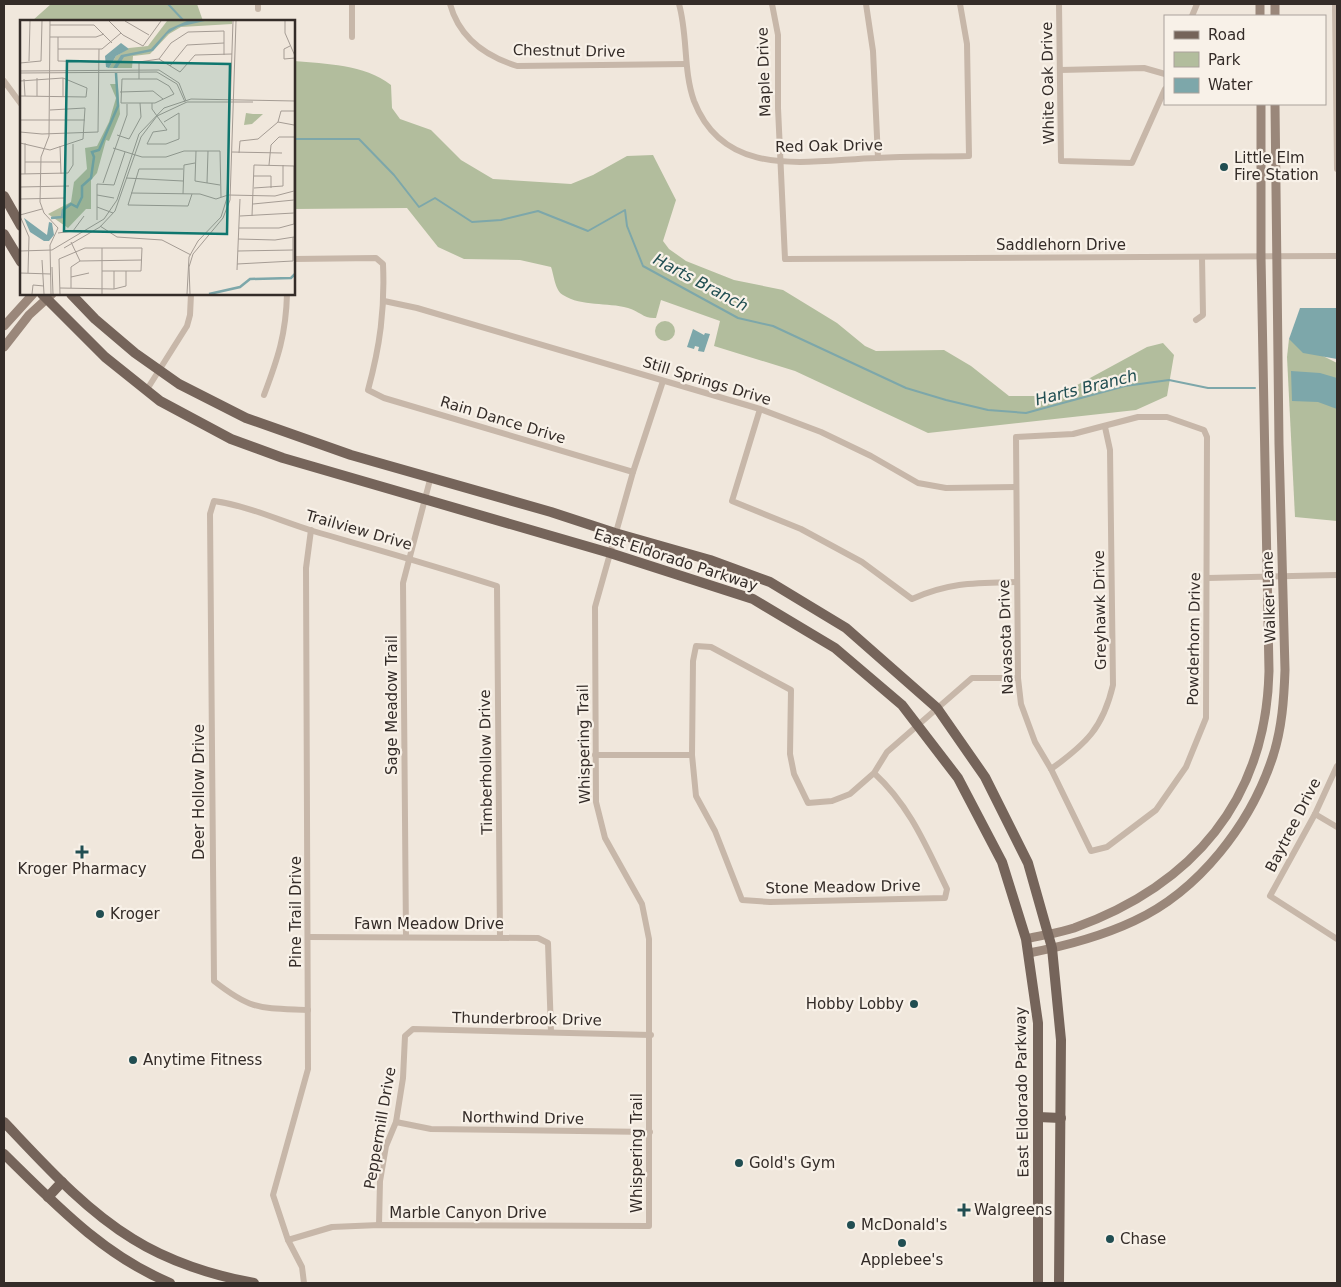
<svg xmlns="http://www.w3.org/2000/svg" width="1341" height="1287" viewBox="0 0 1341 1287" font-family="'DejaVu Sans',sans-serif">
<rect width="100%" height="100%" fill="#f0e7dc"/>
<!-- green -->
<g fill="#b2bd9d">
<path d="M51,4H197L203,21H32Z"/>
<path d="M294,61C326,64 364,64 391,85L392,108L400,119L431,130L461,160L493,179L571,184L593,175L627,156L653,155L676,200L663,241L669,249L686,261L734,280L783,290L837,323L865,346L876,351L944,350L971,366L1009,396H1057L1147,347L1163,343L1174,355L1167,396L1136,410L928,433L795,371L714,346L720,321L661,300L656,318C644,319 639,311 628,308C607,302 582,307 563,295C555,291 554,275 551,267L520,260L464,259L438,247L407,208L294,209Z"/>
<circle cx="665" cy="331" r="10"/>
<path d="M1289,339L1337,363V521L1295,517L1287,357Z"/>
</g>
<!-- water -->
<g fill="#7da7aa">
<path d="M1300,308H1337V359L1303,353L1289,339Z"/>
<path d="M693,329L704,335L705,333L710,334L704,352L698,351L699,347L695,346L694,349L687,347Z"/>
<path d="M1291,371L1320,373L1337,378V409L1318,402L1292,401Z"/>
</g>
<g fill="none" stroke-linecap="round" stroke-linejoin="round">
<!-- stream -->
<g stroke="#7da7aa" stroke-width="2">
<path d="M168,4L184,21"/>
<path d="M294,139H359L394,175L419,207L435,198L472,222L501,220L538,211L588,231L625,210L627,226L643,266L738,318L773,326L906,388L946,400L988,410L1026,413L1125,386L1169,380L1208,388H1255"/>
</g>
<!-- street -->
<g stroke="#c7b7a9" stroke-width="6">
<path d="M352,4V37"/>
<path d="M450,4C459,37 485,56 517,66L686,64"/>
<path d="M679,4C688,36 683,70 694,101C725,181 810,160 877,158C908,156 938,157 969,156L967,44L960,4"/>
<path d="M772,4L778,35V108L785,259L1337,256"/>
<path d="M866,4L873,51L878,158"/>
<path d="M1059,4L1061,161L1132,163L1165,89"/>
<path d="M1335,4L1337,169"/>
<path d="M258,9V4"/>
<path d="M1192,16L1197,4"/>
<path d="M1060,70L1144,68L1165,74"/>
<path d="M4,81L21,104"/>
<path d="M294,259L376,258L383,264C385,309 380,346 368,390L384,398L633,472"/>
<path d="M384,301L417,308L760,409L821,432L871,456L918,483L946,488L1016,487"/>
<path d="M1196,320L1203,315L1202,257"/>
<path d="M146,391L187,326L190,315L191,294"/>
<path d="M264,395C278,358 286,334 287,294"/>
<path d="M760,409L732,501L801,529L862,562L912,599C950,582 976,583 1017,582"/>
<path d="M1138,417H1167L1204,430L1207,437L1206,718L1186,767L1156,810L1107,847L1091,851L1051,769L1035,742L1021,704L1018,678L1016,437L1073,434Z"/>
<path d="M1208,578L1337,575"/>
<path d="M595,755H692"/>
<path d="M1337,766L1315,814L1270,896L1337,939"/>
<path d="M1051,769C1086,744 1103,728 1113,685L1110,450L1105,427"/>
<path d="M874,773C910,806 926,846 947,889L945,898L770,902L742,900L715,831L696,796L692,755L693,661L696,646L711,647L791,690L790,754L794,774L808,803L832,801L850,794L874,773L887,752L972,678H1018"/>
<path d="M1315,814L1337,827"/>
<path d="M309,937L538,938L548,943L551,1032"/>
<path d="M406,937L403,583L431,476"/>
<path d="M308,1010C261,1008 252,1011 214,981L210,514L214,501C249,506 280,521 313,531C375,549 436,566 497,586L500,937"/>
<path d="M396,1122L431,1129L650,1132"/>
<path d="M379,1225L380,1181L386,1146L396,1122L403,1078L405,1036L413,1029L651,1035"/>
<path d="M288,1240L332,1227L379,1225L649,1226V939L642,904L605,838L596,802L595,607L633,472L663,381"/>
<path d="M304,1283L302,1267L288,1240L273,1195L308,1069L306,568L311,530"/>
</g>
<!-- secondary -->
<g stroke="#9a877a" stroke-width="9">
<path d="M1260,4V16"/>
<path d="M1275,4V16"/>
<path d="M4,326L33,294"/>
<path d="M4,347L29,315L52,294"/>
<path d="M1026,939C1042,935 1059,933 1074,928C1193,885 1266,800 1269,671L1261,257V104"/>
<path d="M1029,953C1065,946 1100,937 1134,921C1199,891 1251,824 1273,756C1282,728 1284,699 1285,670L1279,444L1275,104"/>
</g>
<!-- primary -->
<g stroke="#75645a" stroke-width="10">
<path d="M4,196L21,226"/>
<path d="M4,234L21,262"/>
<path d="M42,294L105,357L160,401L231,439L283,458L610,553L753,599L835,648L902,705L958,778L1002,862L1026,939L1038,1023V1283"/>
<path d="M71,294L95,319L135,353L179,384L246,418L351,455L551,512L615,533L710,560L770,582L846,628L937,708L985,777L1028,863L1052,948L1061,1040L1059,1283"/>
<path d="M1038,1117L1061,1118"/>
<path d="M4,1122C44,1164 84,1209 133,1239C168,1261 214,1276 254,1283"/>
<path d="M4,1154C55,1204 103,1255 170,1283"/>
<path d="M48,1197L62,1182"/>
</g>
</g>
<!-- markers -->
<g fill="#214e52" stroke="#f8f1e8" stroke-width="2">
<circle cx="1224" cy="167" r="5"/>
<path d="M79.5 844.5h5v5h5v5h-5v5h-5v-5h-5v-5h5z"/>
<circle cx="100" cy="914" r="5"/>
<circle cx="914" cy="1004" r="5"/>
<circle cx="133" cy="1060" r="5"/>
<circle cx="739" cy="1163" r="5"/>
<path d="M961.5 1202.5h5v5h5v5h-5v5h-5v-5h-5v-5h5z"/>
<circle cx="851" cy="1225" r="5"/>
<circle cx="1110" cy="1239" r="5"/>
<circle cx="902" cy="1243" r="5"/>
</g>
<g text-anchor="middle" stroke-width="4.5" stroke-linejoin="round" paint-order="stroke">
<!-- street labels -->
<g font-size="15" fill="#342c28" stroke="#f8f1e8">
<text transform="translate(569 51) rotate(1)" y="5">Chestnut Drive</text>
<text transform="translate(764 72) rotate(-92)" y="5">Maple Drive</text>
<text transform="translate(1048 83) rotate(-91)" y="5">White Oak Drive</text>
<text transform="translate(829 146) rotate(-1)" y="5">Red Oak Drive</text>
<text x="1061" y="250">Saddlehorn Drive</text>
<text transform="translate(707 381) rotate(17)" y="5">Still Springs Drive</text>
<text transform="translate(503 420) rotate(17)" y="5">Rain Dance Drive</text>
<text transform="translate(359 530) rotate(16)" y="5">Trailview Drive</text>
<text transform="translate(676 560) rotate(18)" y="5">East Eldorado Parkway</text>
<text transform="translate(1269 597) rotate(-92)" y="5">Walker Lane</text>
<text transform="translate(1100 610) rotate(-91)" y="5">Greyhawk Drive</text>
<text transform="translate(1006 637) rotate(-92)" y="5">Navasota Drive</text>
<text transform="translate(1194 639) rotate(-89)" y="5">Powderhorn Drive</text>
<text transform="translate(392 705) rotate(-90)" y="5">Sage Meadow Trail</text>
<text transform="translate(584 744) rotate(-91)" y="5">Whispering Trail</text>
<text transform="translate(486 762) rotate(-91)" y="5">Timberhollow Drive</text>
<text transform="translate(199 792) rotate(-90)" y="5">Deer Hollow Drive</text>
<text transform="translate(1293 825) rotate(-63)" y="5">Baytree Drive</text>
<text transform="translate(843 887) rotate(-1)" y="5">Stone Meadow Drive</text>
<text transform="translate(296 912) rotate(-90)" y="5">Pine Trail Drive</text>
<text x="429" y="929">Fawn Meadow Drive</text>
<text transform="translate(527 1019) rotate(1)" y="5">Thunderbrook Drive</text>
<text transform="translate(1022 1092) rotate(-91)" y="5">East Eldorado Parkway</text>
<text transform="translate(523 1118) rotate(1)" y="5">Northwind Drive</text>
<text transform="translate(380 1128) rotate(-80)" y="5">Peppermill Drive</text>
<text transform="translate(637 1153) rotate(-90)" y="5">Whispering Trail</text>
<text x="468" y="1218">Marble Canyon Drive</text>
</g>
<!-- poi labels -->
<g font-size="15" fill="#342c28" stroke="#f8f1e8" text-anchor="start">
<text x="1234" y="163">Little Elm<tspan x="1234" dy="17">Fire Station</tspan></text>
<text x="82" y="874" text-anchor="middle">Kroger Pharmacy</text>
<text x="110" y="919">Kroger</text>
<text x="904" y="1009" text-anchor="end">Hobby Lobby</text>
<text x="143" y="1065">Anytime Fitness</text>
<text x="749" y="1168">Gold's Gym</text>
<text x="974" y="1215">Walgreens</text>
<text x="861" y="1230">McDonald's</text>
<text x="1120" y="1244">Chase</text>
<text x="902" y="1265" text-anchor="middle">Applebee's</text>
</g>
<!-- water labels -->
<g font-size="16" font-style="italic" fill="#214e52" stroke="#f8f1e8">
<text transform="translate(701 282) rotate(28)" y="6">Harts Branch</text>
<text transform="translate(1086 387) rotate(-14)" y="6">Harts Branch</text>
</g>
</g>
<!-- overview -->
<g transform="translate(20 20)">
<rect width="275" height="275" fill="#f0e7dc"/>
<path d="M147,1H212V4L161,7L149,14L130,34L113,36L112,48H89L96,36L109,28L128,26ZM90,64H96L98,68L100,94L89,121L86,120L77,153L71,160V189H66L48,208L28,194L51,182L54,162L67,149L65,128L77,126L89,102L96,78ZM226,93L233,94H243L232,104L224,105Z" fill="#b2bd9d"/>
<path d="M167,1H185L158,7L147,14L133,31L104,37L97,48H93L101,35L131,29L149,9ZM101,23L109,29L96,36L89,48L86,47L85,36ZM4,198L27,215L29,202L32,203L34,215L29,221H24L10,212Z" fill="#7da7aa"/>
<path fill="none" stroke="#7da7aa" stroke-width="2.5" d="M31,198L42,197L43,190L51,184L57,187L62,177V166L71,158L74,137L72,132L79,130L98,86L96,53M189,274L220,267L230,259L271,258L275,254"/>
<path fill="none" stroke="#a59c94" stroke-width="1" d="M30,1L29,116L21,137L20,182L24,193L38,208L30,225L31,274M89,1L103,15L123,26L141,1M105,1L129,15M265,1V13L275,36M30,5H74L92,23M30,17H76L84,14M38,17V41L79,42M270,26L264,29V39L275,38M38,29H82L101,13M139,39L160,52L175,35L212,34M9,41L10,1M0,43L21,41L22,1M150,46L167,25L204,23M0,51L139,50L159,63L166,81M0,53L137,52L157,64L165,82M4,59L5,76M102,59H137L149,66L154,74L135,83H101ZM119,59V42L139,39L151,23L168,12L204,11V35M0,61L43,58L67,68L66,77L0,76M100,72L133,71L143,79M17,76V58M43,76V58M132,83V89L147,110L133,112L127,124H146L159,119V93L144,102M0,100H65M258,102L274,105M0,112L22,114L78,112L79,29M97,115L109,119L121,97L120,83M0,123L30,130L63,119L65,88L30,90M275,124V81M40,126L41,154M93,128L122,137H146L164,131H200L201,177M176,131L175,161L200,165M212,132L262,133M219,133L220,121L238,119L258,102L261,91H275M5,142H41M249,145L251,125L259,117H275M163,149H119L108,185L168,186L172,174M0,154L48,153L53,145V124M5,154V123M234,156H251V168M106,158L163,161M83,163L107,95V84M187,163L188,131M0,167L49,166M234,168L263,166V145M111,173L180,174L196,179L208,175L255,176L274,171M163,174L164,145L175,143M77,175L94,178M0,179L45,178M233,184L274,180M77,187L93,193M0,195L22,189M0,196L9,217L8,253M220,196L274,193M77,200V164L94,165L105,132M80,206L97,217L142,220L171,235M219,208H259L274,204V146L234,145L232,196M38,213L53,211L64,196M218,219L255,220L274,217M51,222L60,241M44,228L80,207L95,191L121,117L137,96L167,82H233M0,231L32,230L84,199L97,180L119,114L144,88L171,79L275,81M218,231L273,230M22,240L24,274M217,244L273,241V217M32,247L33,274M217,250L220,179M0,253L31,254M51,257L69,253M40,268L94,269L106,266V251M51,268V247L60,241L122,240M94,269V251M12,274L13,265L24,266M40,274L39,239L65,228H122L121,251H82M82,274V228M167,274L169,237L178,221L201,197L207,178L213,1M170,274L169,247L173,234L203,198L210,180L216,1"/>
<path fill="#0f766e" fill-opacity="0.15" stroke="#0f766e" stroke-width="2.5" d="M47,41L210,44L207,214L44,211Z"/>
<rect width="275" height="275" fill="none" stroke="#342c28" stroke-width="2.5"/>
</g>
<!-- border -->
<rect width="1341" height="1287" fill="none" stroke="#342c28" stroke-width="10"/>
<!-- legend -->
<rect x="1164" y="15" width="162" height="90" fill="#f8f1e8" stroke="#aaa29b"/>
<rect x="1174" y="31" width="25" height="8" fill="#75645a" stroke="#aaa29b"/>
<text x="1208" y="40" font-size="15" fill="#342c28">Road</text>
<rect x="1174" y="52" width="25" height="15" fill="#b2bd9d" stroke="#aaa29b"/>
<text x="1208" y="65" font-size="15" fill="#342c28">Park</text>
<rect x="1174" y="78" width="25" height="15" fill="#7da7aa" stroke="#aaa29b"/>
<text x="1208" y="90" font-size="15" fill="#342c28">Water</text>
</svg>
